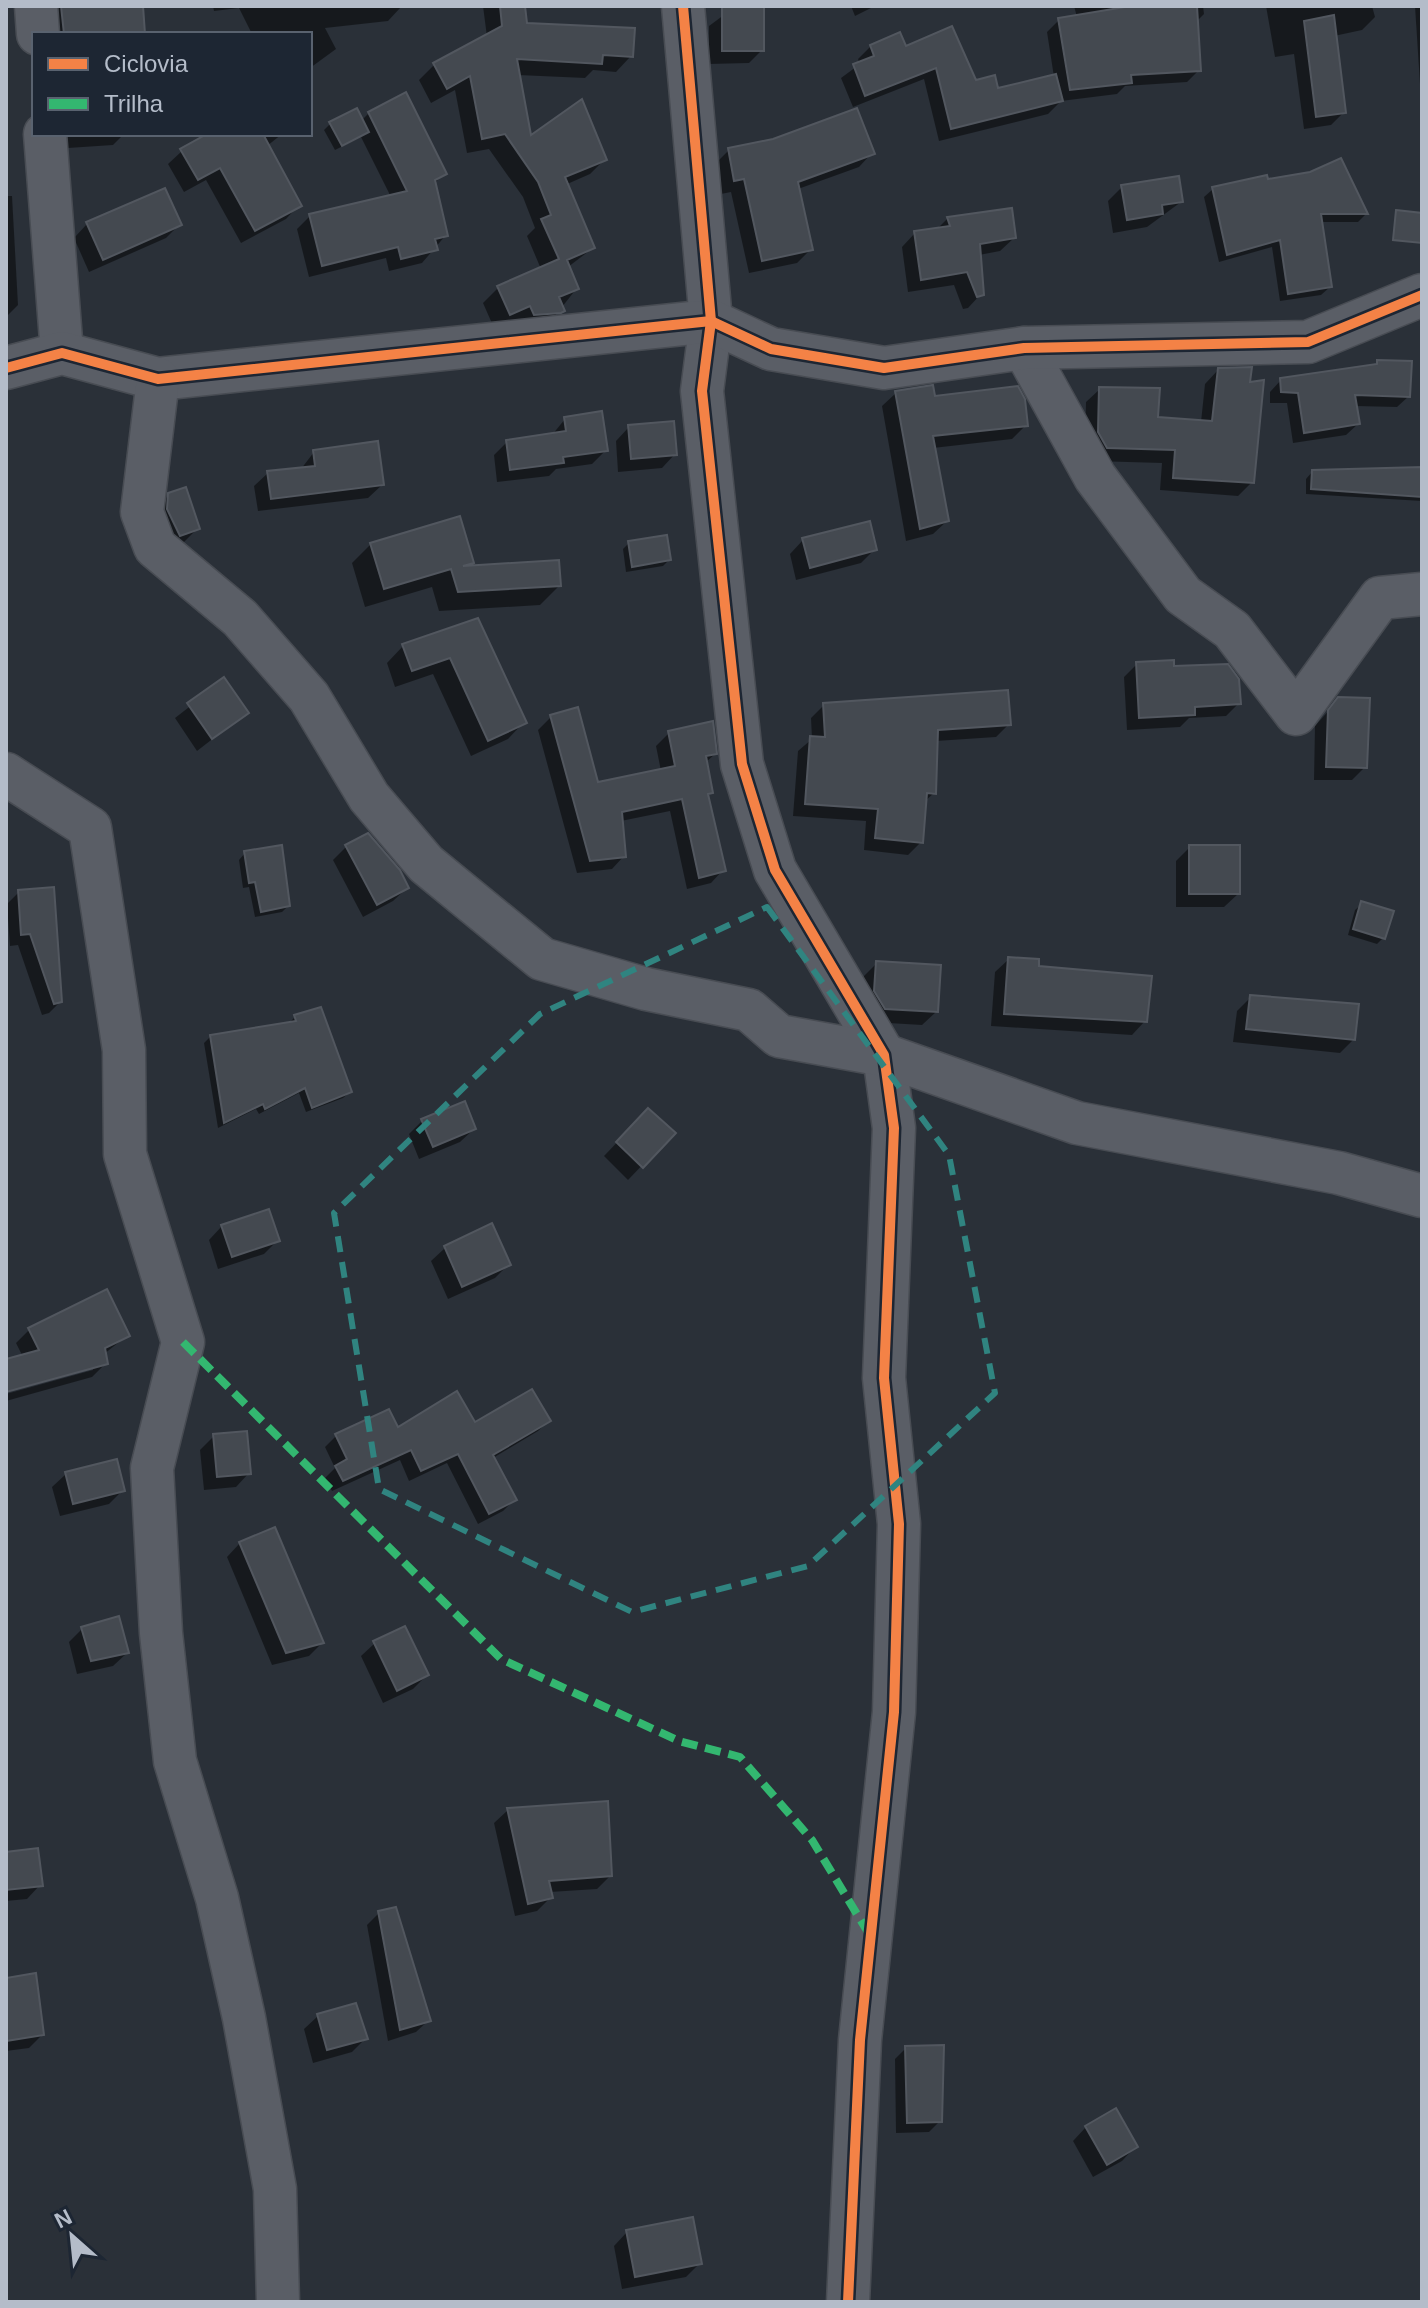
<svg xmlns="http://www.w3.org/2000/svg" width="1428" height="2308" viewBox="0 0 1428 2308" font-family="Helvetica,sans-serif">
<rect width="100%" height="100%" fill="#2a3038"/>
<!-- shadow -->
<g fill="#0007">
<path d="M42,6H141L143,34H45Z"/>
<path d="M213,6H401V7L388,21L325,28L336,49L310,68V34H252L239,8L214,11Z"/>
<path d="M483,6H523L526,25L631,56L616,72L593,70L585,78L518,75L530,138L605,159L590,174L565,185L593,248L568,267L577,288L547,326L518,330L514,320L494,328L483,303L499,287L541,269L527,236L535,228L523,197L489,149L467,153L455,90L431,103L419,80L434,65L487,37Z"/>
<path d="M736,6H762V50L749,63L709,64V26Z"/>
<path d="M851,6H875L855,16Z"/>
<path d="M1074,6H1203L1204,14L1196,22L1199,70L1187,82L1125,86L1117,94L1061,101L1048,114L939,141L924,79L853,107L841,78L860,64L858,59L871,46L905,49L996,91L1054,77L1047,32L1059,20L1077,17Z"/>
<path d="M1266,6H1372L1375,17L1362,30L1334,36L1344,112L1331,125L1304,129L1294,54L1275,57Z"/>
<path d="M1415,6H1422L1420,84Z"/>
<path d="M369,113L444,173L434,184L446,235L422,263L389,271L386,258L309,277L297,229L310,216L391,197L361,137L335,150L324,130L330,124L361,121Z"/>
<path d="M52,134H124L113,145L53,149Z"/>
<path d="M211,134H282L267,146L299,205L286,219L241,243L206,180L184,192L168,164L182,151Z"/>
<path d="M729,150L872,153L859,167L798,189L811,249L797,263L749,273L731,192L721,194L715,164Z"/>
<path d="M1267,181L1366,214L1358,222H1320L1330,287L1321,295L1280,301L1272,247L1219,262L1204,197L1213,189Z"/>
<path d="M1122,187L1181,202L1147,227L1113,233L1108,201Z"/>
<path d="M6,196H12L18,305L6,317Z"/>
<path d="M1010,210L1014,238L1000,251L979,255L981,294L968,308L963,309L954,285L908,292L902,247L915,233L936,230L947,219Z"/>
<path d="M87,224L179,225L166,238L89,272L74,238Z"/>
<path d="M1378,362L1409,396L1397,407L1355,406L1358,424L1346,435L1293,443L1287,403H1270V392L1281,380L1373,367Z"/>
<path d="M1218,370L1248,385L1252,482L1238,496L1160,490L1162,463L1093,461L1085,446L1086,402L1100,389L1155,419L1201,422L1205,384Z"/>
<path d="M896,393L933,398L1026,425L1012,439L933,448L947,521L933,534L906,541L882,406Z"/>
<path d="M565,419L606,450L592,464L556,469L549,476L497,482L494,455L507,442L552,435Z"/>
<path d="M629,427L675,454L662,468L618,472L616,441Z"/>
<path d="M314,452L382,485L368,498L258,511L254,486L268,473L301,469Z"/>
<path d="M1422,469V501L1306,494V479L1312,472Z"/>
<path d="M170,494L198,528L184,542L166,549L156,508Z"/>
<path d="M803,540L875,549L861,563L796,580L790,554Z"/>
<path d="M629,543L669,560L663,566L626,572L623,549Z"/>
<path d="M371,544L472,562L466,568L559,586L540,605L439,611L432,587L365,607L352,563Z"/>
<path d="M477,620L524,722L508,739L471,756L433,674L395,687L387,663L403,646Z"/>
<path d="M1137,664L1172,668L1239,703L1226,716L1189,718L1180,727L1127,730L1124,677Z"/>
<path d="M224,680L246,713L197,751L175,718Z"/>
<path d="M1339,699L1365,767L1352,780H1314L1315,726Z"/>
<path d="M824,705L1009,724L996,737L936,741L934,793L924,802L921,842L908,855L864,850L866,821L793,816L798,751L812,739L811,718Z"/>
<path d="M551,717L597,784L661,771L656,746L669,733L715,754L705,763L711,792L707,797L723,870L711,883L687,889L670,811L621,821L624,856L612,869L577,873L538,730Z"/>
<path d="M346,847L407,888L393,901L363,917L333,860Z"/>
<path d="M1190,847L1238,894L1224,907H1176V861Z"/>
<path d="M245,853L288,906L282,912L255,917L249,887L243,888L239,860Z"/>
<path d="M19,892L60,1002L49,1013L42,1015L18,945L10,946L7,904Z"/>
<path d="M1362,904L1383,938L1377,944L1348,935L1355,910Z"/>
<path d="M1009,959L1037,968L1145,1021L1132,1035L991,1026L995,972Z"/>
<path d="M877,963L936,1012L922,1025L871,1022L862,1006L863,977Z"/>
<path d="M1251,997L1354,1039L1340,1053L1233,1042L1237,1011Z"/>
<path d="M295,1017L350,1092L343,1098L306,1112L299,1093L259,1114L256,1109L218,1128L204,1043L210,1037L288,1024Z"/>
<path d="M648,1110L673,1133L628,1180L604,1156Z"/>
<path d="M423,1120L474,1129L460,1142L419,1159L409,1134Z"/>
<path d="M222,1226L277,1241L264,1254L218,1269L209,1240Z"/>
<path d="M445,1248L509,1264L495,1278L448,1299L431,1261Z"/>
<path d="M29,1330L128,1335L104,1354L106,1363L92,1377L6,1401V1394L93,1370V1366L6,1390V1361L23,1357L16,1343Z"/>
<path d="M549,1420L538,1431L493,1458L514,1500L503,1511L478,1524L447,1463L409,1481L400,1460L332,1491L325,1478L335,1468L325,1447L336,1436Z"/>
<path d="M214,1436L249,1473L236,1487L204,1490L200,1450Z"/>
<path d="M66,1474L123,1490L109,1504L60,1516L52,1487Z"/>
<path d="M240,1543L322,1643L309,1656L272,1665L227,1557Z"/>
<path d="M82,1629L127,1653L113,1666L77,1674L69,1642Z"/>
<path d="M375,1643L427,1675L413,1689L383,1703L361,1656Z"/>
<path d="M508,1810L610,1876L597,1889L550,1892L551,1897L537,1911L515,1916L494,1823Z"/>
<path d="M6,1854L40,1885L27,1899L6,1901Z"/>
<path d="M379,1913L429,2020L416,2032L388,2041L367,1925Z"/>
<path d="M6,1980L42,2035L29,2048L6,2051Z"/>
<path d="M318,2016L366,2038L352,2052L313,2063L304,2029Z"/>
<path d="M906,2048L940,2121L929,2132L896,2133L895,2059Z"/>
<path d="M1086,2127L1135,2147L1122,2161L1093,2177L1073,2141Z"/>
<path d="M627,2232L700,2263L686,2277L622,2289L614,2246Z"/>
</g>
<!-- building -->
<g fill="#444950" stroke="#52575f" stroke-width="2">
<path d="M61,6H143L145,34H64Z"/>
<path d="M500,6H525L527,23L635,28L633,57L603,55L602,64L517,59L531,135L582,99L607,160L565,177L595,248L567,260L579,289L559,297L565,311L561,313L534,315L530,306L510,315L497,286L559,259L541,219L551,215L538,182L505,134L482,139L470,76L447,89L433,63L502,26Z"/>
<rect x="722" y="6" width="42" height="45"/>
<path d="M1131,6H1197L1201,71L1131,75L1132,83L1070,90L1058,18Z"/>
<path d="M1334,15L1346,113L1316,117L1304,21Z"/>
<path d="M952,26L976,80L995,75L998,88L1056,74L1063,101L951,129L936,68L865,96L853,64L874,56L870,45L900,32L906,46Z"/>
<path d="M406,92L447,174L435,180L448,236L435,239L438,250L401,259L398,247L322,266L309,214L407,191L368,112Z"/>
<path d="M357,108L369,132L342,146L329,122Z"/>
<path d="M857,108L875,154L798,182L813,250L762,261L744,179L734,181L728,148L773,139Z"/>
<path d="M207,134H263L302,206L255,231L220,168L198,180L180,149Z"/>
<path d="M1341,158L1368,214H1321L1332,287L1288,294L1280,240L1227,255L1212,187L1267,175L1268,179L1310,172Z"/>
<path d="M1179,176L1183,202L1162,205L1163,214L1127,220L1121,185Z"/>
<path d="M165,188L182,225L103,260L86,222Z"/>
<path d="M1012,208L1016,238L980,244L984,295L977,297L967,272L921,280L914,231L950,226L947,217Z"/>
<path d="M1396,210L1422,213V243L1393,240Z"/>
<path d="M1377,360L1412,361L1410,397L1355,395L1360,424L1304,433L1298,393L1281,392L1280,378L1377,364Z"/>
<path d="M1252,367L1250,382L1264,380L1254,483L1173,478L1175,450L1107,448L1098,432L1099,387L1160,388L1158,417L1212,421L1218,368Z"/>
<path d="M933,385L935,396L1018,386L1025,399L1028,426L933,436L949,521L920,529L895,391Z"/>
<path d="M602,411L608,451L563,457L564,463L510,470L506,440L566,431L564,417Z"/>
<path d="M674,421L677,455L631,459L628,425Z"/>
<path d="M378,441L384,485L271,499L267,471L315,466L313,450Z"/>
<path d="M1422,467V497L1311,489L1312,470Z"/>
<path d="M186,487L200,529L180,536L167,509L168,493Z"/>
<path d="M460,516L474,563L463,566L559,560L561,586L458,592L451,569L384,589L370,543Z"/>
<path d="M870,521L877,550L810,568L802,538Z"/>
<path d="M667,535L671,560L632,567L628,541Z"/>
<path d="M478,618L527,723L488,741L450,658L412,671L402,644Z"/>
<path d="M1174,660V666L1228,664L1239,679L1241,704L1195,707V715L1139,718L1136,662Z"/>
<path d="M224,677L249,713L212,739L187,703Z"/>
<path d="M1008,690L1011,725L938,730L936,794L927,793L923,843L875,838L878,809L805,804L810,736L825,737L823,703Z"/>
<path d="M1338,697L1370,698L1367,768L1326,767L1328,710Z"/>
<path d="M578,707L598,782L675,766L668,731L713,721L717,754L706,756L713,793L708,794L726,871L699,878L682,799L622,812L626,857L590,861L550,715Z"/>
<path d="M368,833L400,870L409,888L377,905L345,845Z"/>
<path d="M282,845L290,906L261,912L255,882L249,883L244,851Z"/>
<rect x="1189" y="845" width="51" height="49"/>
<path d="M54,887L62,1002L54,1004L30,934L21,935L18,890Z"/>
<path d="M1361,901L1394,911L1385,939L1353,929Z"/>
<path d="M1008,957L1039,959V966L1152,976L1147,1022L1004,1014Z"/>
<path d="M876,961L941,965L938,1012L885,1009L874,991Z"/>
<path d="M1250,995L1359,1004L1355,1040L1246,1029Z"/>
<path d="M321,1007L352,1092L312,1108L305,1088L265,1109L263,1104L224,1123L210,1035L296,1021L294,1015Z"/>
<path d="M465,1101L476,1129L433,1147L421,1119Z"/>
<path d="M648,1108L676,1133L643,1168L616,1142Z"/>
<path d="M269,1209L280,1241L232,1257L221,1225Z"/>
<path d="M492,1223L511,1265L462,1287L444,1246Z"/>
<path d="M107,1289L130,1336L105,1348L108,1364L6,1392V1359L39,1350L28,1328Z"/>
<path d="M532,1389L551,1421L493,1455L517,1500L489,1514L458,1454L421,1471L411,1450L343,1481L335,1466L347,1459L335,1434L389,1409L398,1427L457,1391L475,1422Z"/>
<path d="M247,1431L251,1474L217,1477L213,1434Z"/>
<path d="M117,1459L125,1491L73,1504L65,1472Z"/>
<path d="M275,1527L324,1643L286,1653L239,1542Z"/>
<path d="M119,1616L129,1653L91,1661L81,1627Z"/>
<path d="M405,1626L429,1675L397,1691L373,1641Z"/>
<path d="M608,1801L612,1876L549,1881L553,1898L528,1904L507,1808Z"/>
<path d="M38,1848L43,1886L6,1890V1852Z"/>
<path d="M396,1907L431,2021L400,2030L378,1911Z"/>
<path d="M36,1973L44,2035L6,2041V1978Z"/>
<path d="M356,2003L368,2039L327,2050L317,2014Z"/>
<path d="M944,2045L942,2122L907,2123L905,2046Z"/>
<path d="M1116,2108L1138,2147L1107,2165L1085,2126Z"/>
<path d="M693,2217L702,2264L635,2277L626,2230Z"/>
</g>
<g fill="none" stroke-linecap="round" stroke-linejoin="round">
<!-- minor casing -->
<g stroke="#484c53" stroke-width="45">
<g id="minor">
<path d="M36,6L38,34"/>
<path d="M683,6L711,321L702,391L742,764L775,870L884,1055L894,1128L884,1378L899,1524L894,1712L860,2040L848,2302"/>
<path d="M45,134L62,353"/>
<path d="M1024,348L1095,477L1183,595L1232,630L1296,714L1380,598L1422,594"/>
<path d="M6,368L62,353L158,379L711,321L771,349L884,368L1024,348L1308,342L1422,295"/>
<path d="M158,379L142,512L155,547L240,618L309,697L369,797L426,864L542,959L646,989L749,1010L779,1036L884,1055L1077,1123L1339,1173L1422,1196"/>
<path d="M6,774L90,828L124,1050L125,1154L183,1342L152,1468L161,1633L175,1761L217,1898L244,2018L275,2189L278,2302"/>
</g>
</g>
<!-- minor -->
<use href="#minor" stroke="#5a5e66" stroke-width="42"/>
<!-- quiet -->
<path stroke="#33b770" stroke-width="8" stroke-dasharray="16 8" stroke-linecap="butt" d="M183,1342L501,1659L679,1741L740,1757L812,1840L869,1934"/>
<!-- cycleway casing -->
<g stroke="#1d2633" stroke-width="15">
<g id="cycleway">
<path d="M683,6L711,321L702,391L742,764L775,870L884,1055L894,1128L884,1378L899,1524L894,1712L860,2040L848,2302"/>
<path d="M6,368L62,353L158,379L711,321L771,349L884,368L1024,348L1308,342L1422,295"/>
</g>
</g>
<!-- cycleway -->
<use href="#cycleway" stroke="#f48246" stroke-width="10"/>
</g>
<!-- marked area -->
<path fill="none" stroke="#308480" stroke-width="6" stroke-dasharray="16 10" stroke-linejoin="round" d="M767,907L949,1155L995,1393L808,1566L632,1612L379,1489L334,1213L540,1014Z"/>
<!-- border -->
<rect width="1428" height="2308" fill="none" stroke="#b4bcc9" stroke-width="16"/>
<!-- legend -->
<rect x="32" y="32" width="280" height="104" fill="#1d2633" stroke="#59626f" stroke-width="2"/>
<rect x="48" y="58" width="40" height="12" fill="#f48246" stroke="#59626f" stroke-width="2"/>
<text x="104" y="72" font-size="24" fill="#b4bcc9">Ciclovia</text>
<rect x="48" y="98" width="40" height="12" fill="#33b770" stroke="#59626f" stroke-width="2"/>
<text x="104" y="112" font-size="24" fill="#b4bcc9">Trilha</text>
<!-- north arrow -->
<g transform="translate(72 2236) rotate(333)" stroke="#1d2633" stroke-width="6" paint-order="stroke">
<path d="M0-6L14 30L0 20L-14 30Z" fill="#b4bcc9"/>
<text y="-12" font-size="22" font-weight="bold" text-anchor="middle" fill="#b4bcc9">N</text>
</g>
</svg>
